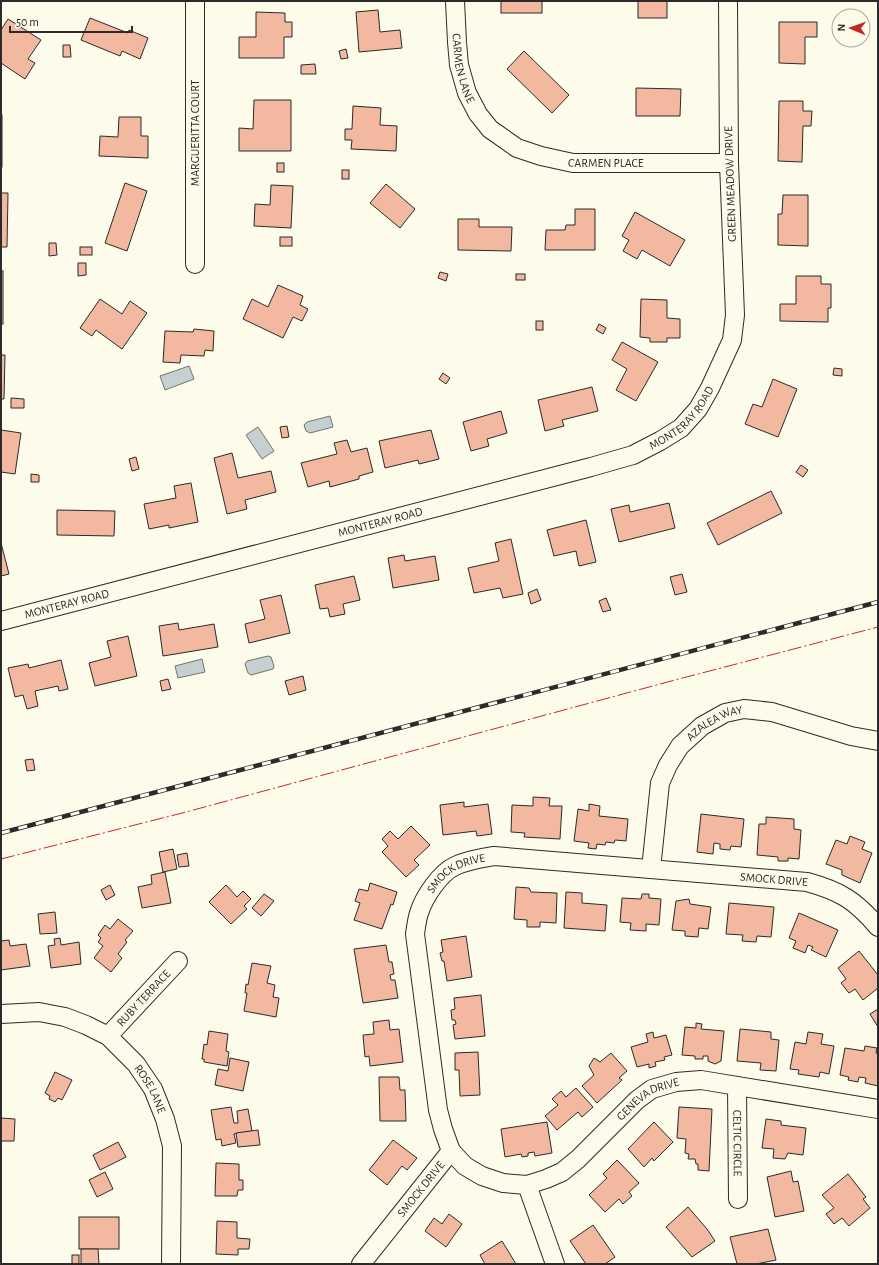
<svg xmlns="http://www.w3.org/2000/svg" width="879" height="1265" viewBox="0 0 879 1265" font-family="'Alegreya Sans',sans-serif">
<rect width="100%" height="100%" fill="#fdfbea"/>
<!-- water -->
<g fill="#c7d0d0" stroke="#74746e">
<path d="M189,366L194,379L165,390L160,376Z"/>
<path d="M330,416L333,427L310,433L306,431L304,425L307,422Z"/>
<path d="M258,427L274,451L262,459L246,435Z"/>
<path d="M268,656L271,657L274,666L273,669L251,675L248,673L245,664L247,661Z"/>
<path d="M202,659L205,672L178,678L175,666Z"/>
</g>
<!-- building -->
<g fill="#f2b8a0" stroke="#2b2b2b">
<rect x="501" y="1" width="41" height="12"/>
<rect x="638" y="1" width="29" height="17"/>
<path d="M378,10L380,32L400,30L402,48L359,52L356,12Z"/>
<path d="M256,12L285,13V22H292V37H284V58H239V37H256Z"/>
<path d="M90,18L128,33L129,30L148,38L140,59L122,51L120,56L81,40Z"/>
<path d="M8,19L41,40L28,59L35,63L25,79L1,63V30Z"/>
<path d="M779,22H817V37H805V64L779,63Z"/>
<path d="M63,45H70L71,57H63Z"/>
<path d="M346,49L348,58L341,59L339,51Z"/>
<path d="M524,51L569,95L552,113L507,69Z"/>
<path d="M315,64L316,74H301V65Z"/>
<path d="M636,88L681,89L680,116H636Z"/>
<path d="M254,100H291V151H239V128L253,129Z"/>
<path d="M779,101H803V111H812L811,126H803L802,162L778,161Z"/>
<path d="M353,106L381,108L380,125L397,126L396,151L351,149L352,140H345V129H352Z"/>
<rect x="1" y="115" width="1" height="52"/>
<path d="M119,117H141V136H148V158L99,156L100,136L118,137Z"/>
<rect x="277" y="163" width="7" height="9"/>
<rect x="342" y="170" width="7" height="9"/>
<path d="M125,183L147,191L127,251L105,243Z"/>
<path d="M386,184L415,209L400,228L370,203Z"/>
<path d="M271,185L293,186L291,228L254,226L255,204L270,205Z"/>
<path d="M1,193H8L7,247H1Z"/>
<path d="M783,195H808V246L778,245V214H782Z"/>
<path d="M575,209H595V250H545L546,230H565L566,225H575Z"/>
<path d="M635,212L685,240L670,266L642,250L637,259L623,251L629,240L622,236Z"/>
<path d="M458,219H479V227H512L511,251L458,250Z"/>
<rect x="280" y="237" width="12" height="9"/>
<path d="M49,243H56L57,255L49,256Z"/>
<rect x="80" y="247" width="12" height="8"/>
<path d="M78,263H86V275L78,276Z"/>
<rect x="1" y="271" width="2" height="53"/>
<path d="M440,272L448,274L446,281L438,278Z"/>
<rect x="516" y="274" width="9" height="6"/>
<path d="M796,276H821V284H831V308H828V322L780,321V304H796Z"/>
<path d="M278,285L303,296L300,305L308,309L302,321L293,317L283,338L243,319L252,299L268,307Z"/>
<path d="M100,299L122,314L130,301L147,313L122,349L96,330L92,336L80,328Z"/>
<path d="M641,299L667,300V318L680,319V338H667V342H650V338L640,337Z"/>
<rect x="536" y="321" width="7" height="9"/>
<path d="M599,324L606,328L603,334L596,330Z"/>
<path d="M194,329L214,331L213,351L205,350L204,356L181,355L180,363L163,362L165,331L193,332Z"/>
<path d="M622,342L658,362L636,401L616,390L627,369L612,360Z"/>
<path d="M1,355H5L4,399H1Z"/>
<path d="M834,368L842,369V376L833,375Z"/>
<path d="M443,373L450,378L446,384L439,379Z"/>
<path d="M773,379L797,389L778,437L745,424L753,404L762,407Z"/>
<path d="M592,387L598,411L562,420L564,426L545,431L538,400Z"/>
<path d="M11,398L24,399V408H11Z"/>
<path d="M501,411L507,433L487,439L489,446L471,451L463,422Z"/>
<path d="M287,426L289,437L282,438L280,427Z"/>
<path d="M1,430L21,433L15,474L1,472Z"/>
<path d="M431,430L439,459L419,464L418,460L385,468L379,441Z"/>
<path d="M347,440L351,452L367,448L373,472L359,476V479L330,487L329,481L308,487L301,463L337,454L334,443Z"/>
<path d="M232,453L238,478L271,471L276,492L245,500L247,509L227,514L214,458Z"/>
<path d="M136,457L139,469L132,471L129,459Z"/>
<path d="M801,465L808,470L803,477L796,472Z"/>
<path d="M31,474L39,475V482H31Z"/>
<path d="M191,483L198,522L169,528V525L149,529L144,504L176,498L174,486Z"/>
<path d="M771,491L782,513L718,545L707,523Z"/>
<path d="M669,503L675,528L619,542L611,509L629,505L630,512Z"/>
<path d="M57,510L115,511L114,536L57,535Z"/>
<path d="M586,520L596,562L579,566L576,551L554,556L547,530Z"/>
<path d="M511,539L523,594L503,598L500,588L474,593L468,568L499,561L495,543Z"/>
<path d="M1,543L9,574L1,576Z"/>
<path d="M404,555L405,561L435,556L439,580L393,588L388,558Z"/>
<path d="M682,574L687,592L675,595L670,577Z"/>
<path d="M354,576L360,600L343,604L345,614L330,617L328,608L320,609L315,585Z"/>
<path d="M537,589L541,600L531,604L528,593Z"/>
<path d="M281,595L290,633L249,643L245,624L265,619L260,600Z"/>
<path d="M606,598L611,610L603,612L599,601Z"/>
<path d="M178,623L179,630L214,624L218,647L163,656L159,626Z"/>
<path d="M128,636L137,676L95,686L89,663L111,657L107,641Z"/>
<path d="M61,660L68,689L59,691L58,686L35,691L38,706L27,709L23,695L15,697L8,668L28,664L29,668Z"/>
<path d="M303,676L306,690L289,695L285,681Z"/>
<path d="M168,679L171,689L162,691L160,681Z"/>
<path d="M33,759L35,770L27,771L25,760Z"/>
<path d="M533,797L550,798L549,806H562L560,839L524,837L525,833L511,832L512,805L533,806Z"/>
<path d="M464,802V807L488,804L492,834L477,836L476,831L443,835L440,805Z"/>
<path d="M589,804L600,806L599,816L628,819L626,841L615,840L614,843L606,842L605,845L597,844L596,849L588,848L589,843L574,841L578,809L589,811Z"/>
<path d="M701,814L744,819L741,847L731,846L730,850L720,849V844L714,843L713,854L697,852Z"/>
<path d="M766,817L794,819V829L801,830L799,859L788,858V861H778V857L757,855L759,824H766Z"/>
<path d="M411,826L430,845L414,860L419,865L406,877L382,852L388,846L382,839L390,831L398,839Z"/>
<path d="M850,836L865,842L862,849L872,853L860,883L842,875V870L826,864L836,840L847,844Z"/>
<path d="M173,849L177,869L163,872L159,852Z"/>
<path d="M187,853L189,866L179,867L177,855Z"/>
<path d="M165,872L171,903L142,908L138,887L152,884L151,875Z"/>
<path d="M370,883L397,892L393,905L391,904L382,929L354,920L360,903L355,901L359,889L368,891Z"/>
<path d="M110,885L115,895L106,900L101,890Z"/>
<path d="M226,885L237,897L243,891L251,899L244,906L247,909L231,924L209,902Z"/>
<path d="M516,887L529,888L531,892L557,893L556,923L540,922V927H527V920L514,919Z"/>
<path d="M566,892L582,893V903L607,905L605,931L564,928Z"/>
<path d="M264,894L274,901L261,916L252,908Z"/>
<path d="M642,894H649V898L661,899L659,925L646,924V931L630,930L631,923L620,922L622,898L641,899Z"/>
<path d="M689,899L690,904L711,907L708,929L699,928L698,937L685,936V931L672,930L676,901Z"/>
<path d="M729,903L774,907L771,937L757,936L756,942L742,941L743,935L726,934Z"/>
<path d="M55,912L57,933L40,934L38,914Z"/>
<path d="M799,913L838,930L826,957L811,950L813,947L808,945L805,953L793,948L796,941L789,938Z"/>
<path d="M118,919L133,931L125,940L127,942L118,954L122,958L111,972L94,958L103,946L98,942L101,938L98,935L105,925L110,929Z"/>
<path d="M466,936L472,977L447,981L444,961H442L440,953L443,952L441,940Z"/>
<path d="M60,938L61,945L79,942L81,964L51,968L48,946L55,945L54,939Z"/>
<path d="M9,940L10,946L26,944L30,966L1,970V941Z"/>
<path d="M386,945L389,962H392L394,974L390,975L391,980H395L398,998L363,1003L354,949Z"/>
<path d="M859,951L878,975V988L863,1000L855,989L849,993L841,983L846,979L838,968Z"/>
<path d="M252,963L271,966L267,983L275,985L273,997L279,998L276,1017L244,1011L247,993H245L246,984L248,985Z"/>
<path d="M481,995L485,1036L455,1039L453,1025L456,1024L455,1020H452L451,1010L455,1009L454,998Z"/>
<path d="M878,1009V1027L870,1014Z"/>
<path d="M389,1020L390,1030L399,1029L403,1062L370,1066L369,1056L365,1057L363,1035L374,1034L373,1022Z"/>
<path d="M696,1023L702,1024L701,1029L724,1031L721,1061L715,1064L708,1061V1056H703V1059H695V1056L682,1055L685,1027L696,1028Z"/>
<path d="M740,1029L771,1032V1039L779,1040L776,1071L760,1070L761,1063L737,1061Z"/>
<path d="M209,1031L228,1034L226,1051L229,1052L227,1066L204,1062V1059H202L204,1044L207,1045Z"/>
<path d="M653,1032L654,1038L666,1035L672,1055L664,1057L665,1060L655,1062L656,1066L649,1068V1064L637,1067L631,1047L648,1042L646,1034Z"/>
<path d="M808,1032L823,1034L821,1044L834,1046L829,1074L820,1072L819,1077L798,1074L799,1070L790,1069L795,1042L806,1044Z"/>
<path d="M865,1046L877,1048L876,1053L878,1054V1086L865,1083L866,1078L859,1077L858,1082L848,1080L849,1077L840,1075L845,1048L864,1051Z"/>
<path d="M478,1052L480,1095L460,1096L459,1070H455V1053Z"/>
<path d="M611,1053L627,1071L619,1078L622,1080L597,1103L582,1086L594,1075L589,1066L594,1058L600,1062Z"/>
<path d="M230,1058L249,1062L243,1091L215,1085L218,1069L228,1071Z"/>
<path d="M55,1072L72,1080L62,1100L58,1098L55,1102L49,1099L50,1096L45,1093Z"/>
<path d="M379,1077H399L400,1090H405L406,1121H380Z"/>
<path d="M576,1088L593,1107L582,1117L578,1112L557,1130L545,1116L558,1105L552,1099L561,1091L566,1097Z"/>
<path d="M231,1107L234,1123H238L237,1111L248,1109L252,1131L234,1134L236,1143L222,1146L221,1139L216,1140L211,1110Z"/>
<path d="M679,1107L712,1109L709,1171L698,1170V1164H696L695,1159H688L689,1154L685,1153L686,1139L677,1138Z"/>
<path d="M1,1118L15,1119L14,1141H1Z"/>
<path d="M766,1119L781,1121V1125L806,1128L803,1155L788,1153L785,1159L773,1158L774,1149L762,1148Z"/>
<path d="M547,1122L552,1153L535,1156L534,1152L528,1153V1156L522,1157L521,1154L505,1157L501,1129Z"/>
<path d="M654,1122L673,1142L654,1161L652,1158L644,1167L628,1149Z"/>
<path d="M258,1130L260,1145L238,1147L236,1133Z"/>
<path d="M393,1140L417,1158L407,1170L402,1166L387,1185L369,1170Z"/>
<path d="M118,1142L126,1157L100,1170L93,1155Z"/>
<path d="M617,1160L639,1183L629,1192L632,1196L623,1204L619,1199L605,1212L589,1195L607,1178L603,1174Z"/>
<path d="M216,1163L239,1164V1180H243V1190H238L237,1196H215Z"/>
<path d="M791,1171L793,1182L798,1181L804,1211L775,1217L767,1177Z"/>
<path d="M105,1172L113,1189L97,1197L89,1180Z"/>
<path d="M848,1174L866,1197L863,1199L870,1208L849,1226L842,1218L834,1224L826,1214L834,1208L822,1195Z"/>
<path d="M688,1207L707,1229L715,1241L692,1257L666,1227Z"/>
<path d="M449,1214L462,1224L446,1247L425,1231L434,1218L442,1224Z"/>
<rect x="79" y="1217" width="40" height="32"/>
<path d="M217,1221L237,1222V1238L250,1239L249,1249H238V1255L216,1254Z"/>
<path d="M593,1225L615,1257L605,1264H586L570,1241Z"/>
<path d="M768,1229L776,1260L756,1264H737L730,1237Z"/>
<path d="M502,1241L516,1264H485L480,1255Z"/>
<path d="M81,1249H98L99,1264H81Z"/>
<rect x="72" y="1255" width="7" height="9"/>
</g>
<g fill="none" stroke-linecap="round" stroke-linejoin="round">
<!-- minor casing -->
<g stroke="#2b2b2b" stroke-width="20">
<g id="minor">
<path d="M195,1V264"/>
<path id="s1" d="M455,1L457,42L459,65L467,93L478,114L490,129L517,148L541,156L573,163H729"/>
<path id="s2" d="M1,621L591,467L633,455L660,441L681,428L698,409L710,388L732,340L735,315L729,163L728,1"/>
<path id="s3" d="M651,869L660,783L668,765L680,746L702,726L725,713L744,709L772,712L851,736L878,741"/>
<path id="s4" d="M1,1014L39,1012L65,1017L86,1025L108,1036L136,1064L153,1089L165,1119L172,1146L171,1264"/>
<path id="s5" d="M108,1036L178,961"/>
<path id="s6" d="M737,1086L738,1199"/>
<path id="s7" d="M451,1151L465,1166L482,1176L503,1183L527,1185L546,1179L562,1172L578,1159L637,1100L652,1089L676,1082L701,1080L878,1109"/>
<path d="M527,1185L555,1264"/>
<path id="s8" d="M361,1264L451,1151L443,1129L438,1110L415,934C416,927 417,919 419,913C424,897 440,873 455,866C468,860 481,858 494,856L807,882C840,891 855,900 878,927"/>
</g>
</g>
<!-- minor -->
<use href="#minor" stroke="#fdfbea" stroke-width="18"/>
<!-- rail casing -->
<g stroke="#2b2b2b" stroke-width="4.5">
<path id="rail" d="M1,833L878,602"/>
</g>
<!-- rail -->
<use href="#rail" stroke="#fdfbea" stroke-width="3" stroke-dasharray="9" stroke-linecap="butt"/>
<!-- power -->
<path stroke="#c62828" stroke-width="1" stroke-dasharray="14 3 2 3" stroke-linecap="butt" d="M1,859L186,812L675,680L878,627"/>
</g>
<g text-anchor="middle" stroke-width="3" stroke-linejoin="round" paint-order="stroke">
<!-- street labels -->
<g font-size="12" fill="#2b2b2b" stroke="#fdfbea">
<text dy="4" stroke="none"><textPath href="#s1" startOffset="68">CARMEN LANE</textPath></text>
<text transform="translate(195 133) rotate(-90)" y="4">MARGUERITTA COURT</text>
<text dy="4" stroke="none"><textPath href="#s1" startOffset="260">CARMEN PLACE</textPath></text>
<text transform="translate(730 184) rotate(-92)" y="4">GREEN MEADOW DRIVE</text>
<text dy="4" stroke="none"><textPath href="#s2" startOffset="716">MONTERAY ROAD</textPath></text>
<text dy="4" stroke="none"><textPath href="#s2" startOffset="392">MONTERAY ROAD</textPath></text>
<text dy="4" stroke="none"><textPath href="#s2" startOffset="68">MONTERAY ROAD</textPath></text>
<text dy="4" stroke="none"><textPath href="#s3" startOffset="171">AZALEA WAY</textPath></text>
<text dy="4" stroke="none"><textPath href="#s8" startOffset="444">SMOCK DRIVE</textPath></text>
<text dy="4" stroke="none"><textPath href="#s8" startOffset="768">SMOCK DRIVE</textPath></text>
<text dy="4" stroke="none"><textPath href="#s5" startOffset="52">RUBY TERRACE</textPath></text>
<text dy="4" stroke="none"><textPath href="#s4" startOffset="180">ROSE LANE</textPath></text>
<text dy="4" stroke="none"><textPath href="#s7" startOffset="238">GENEVA DRIVE</textPath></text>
<text dy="4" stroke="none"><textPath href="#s6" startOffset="57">CELTIC CIRCLE</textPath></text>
<text dy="4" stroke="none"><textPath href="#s8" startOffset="96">SMOCK DRIVE</textPath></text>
</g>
</g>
<!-- border -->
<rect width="879" height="1265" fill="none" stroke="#2b2b2b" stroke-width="4"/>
<!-- north arrow -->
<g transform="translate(851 28) rotate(272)"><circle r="19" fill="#fdfbea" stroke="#a9a89e"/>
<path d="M0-3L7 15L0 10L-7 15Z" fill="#c62828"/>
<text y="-6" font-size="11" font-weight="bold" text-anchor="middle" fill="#2b2b2b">N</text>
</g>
<!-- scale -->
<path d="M10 26v6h122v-6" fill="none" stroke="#2b2b2b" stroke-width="2"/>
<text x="16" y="26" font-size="12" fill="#2b2b2b" stroke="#fdfbea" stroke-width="3" paint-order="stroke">50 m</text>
</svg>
